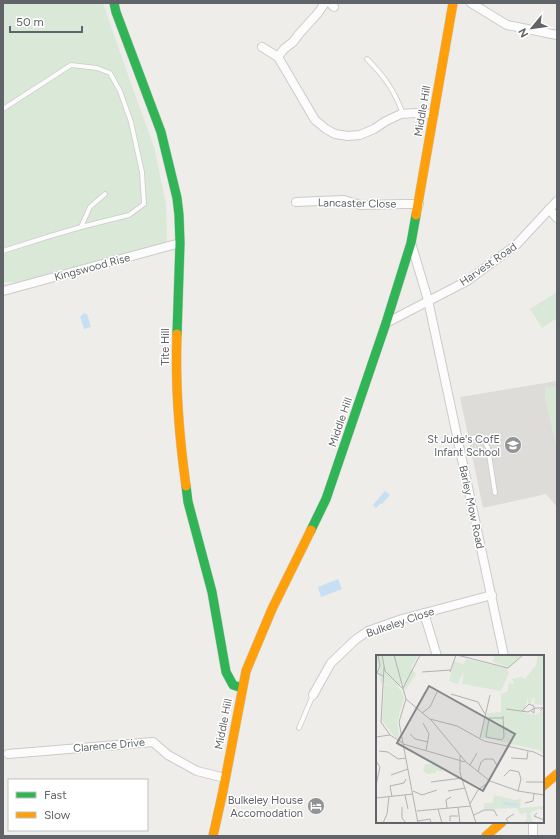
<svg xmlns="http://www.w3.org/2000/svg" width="560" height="839" viewBox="0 0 560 839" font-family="Figtree,sans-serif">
<rect width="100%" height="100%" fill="#efedea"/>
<!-- education -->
<path fill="#dedcd9" d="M557,381V507L546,494L483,508L460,397Z"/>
<!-- green -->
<g fill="#dae8d8">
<path d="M3,3H103L122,58L154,147L166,204L167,242L47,283L3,282Z"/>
<path d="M557,292V318L542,328L530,309Z"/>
<path d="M557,386V450L545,398V387Z"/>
</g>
<!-- water -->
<g fill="#c6dff2">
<path d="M83,313L87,314L91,327L84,329L80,316H82Z"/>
<path d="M385,491L390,495L382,504L381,503L376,508L373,505Z"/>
<path d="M338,579L342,589L321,597L318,587Z"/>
</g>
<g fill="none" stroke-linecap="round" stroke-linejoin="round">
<!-- lane casing -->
<g stroke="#cccbca" stroke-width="5.5">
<g id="lane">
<path d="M367,59C385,77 394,90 403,114"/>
<path d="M3,109L71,65L97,68L110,73L120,91L131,122L142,172L144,204L129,215L81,227L47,237L3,251"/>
<path d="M81,227L90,207L105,194"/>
<path d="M458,442L471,438L482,436L488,448L495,493"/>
<path d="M299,728L313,695"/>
</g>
</g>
<!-- street casing -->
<g stroke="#cccbca" stroke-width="10">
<g id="street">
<path d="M325,3L318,13L299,34L293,42L284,49L278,57L315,120L326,129L335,134L348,136L360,135L374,129L386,121L401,114L415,113L434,114"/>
<path d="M330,3L334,7"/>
<path d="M471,3L507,25L557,35"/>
<path d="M262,47L278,57"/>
<path d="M296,202L344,200L360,205L404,204H419"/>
<path d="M549,209L557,218"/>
<path d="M411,243L428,300L504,656"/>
<path d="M3,291L180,243"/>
<path d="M386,323L467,281L516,245L557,201"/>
<path d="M424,613L437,656"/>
<path d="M313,695L331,663L355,640L368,631L402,619L492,595"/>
<path d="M8,754L153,742L168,755L197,771L225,778"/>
<path d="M533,836V822"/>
</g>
</g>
<!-- fast casing -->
<g stroke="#c9c9c9" stroke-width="10">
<g id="fast">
<path d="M114,3L116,12L161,132L177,198L179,215L180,243L177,334"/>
<path d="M186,486L188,502L212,592L226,672L233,685L242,688"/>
<path d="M311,530L326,499L386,323L411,243L416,215"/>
</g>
</g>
<!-- slow casing -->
<g stroke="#c9c9c9" stroke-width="10">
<g id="slow">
<path d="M416,215L453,3"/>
<path d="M177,334C175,385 179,436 186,486"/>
<path d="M543,786L557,774"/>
<path d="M213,836L223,791L246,671L272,609L311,530"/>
<path d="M486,836L502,822"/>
</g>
</g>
<!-- lane -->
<use href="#lane" stroke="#fdfcfc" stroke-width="4"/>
<!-- street -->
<use href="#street" stroke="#fdfcfc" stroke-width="8"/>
<!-- fast -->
<use href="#fast" stroke="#30b455" stroke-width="9"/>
<!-- slow -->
<use href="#slow" stroke="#ff9f0a" stroke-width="9"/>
</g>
<!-- icons -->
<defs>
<g id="school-disc" transform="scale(0.9)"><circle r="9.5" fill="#929395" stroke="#fff"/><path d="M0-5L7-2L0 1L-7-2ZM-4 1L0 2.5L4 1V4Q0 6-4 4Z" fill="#fff"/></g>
<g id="hotel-disc" transform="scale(0.9)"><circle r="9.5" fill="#929395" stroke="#fff"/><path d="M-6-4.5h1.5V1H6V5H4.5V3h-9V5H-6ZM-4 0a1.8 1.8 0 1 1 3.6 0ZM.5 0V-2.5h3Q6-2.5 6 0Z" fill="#fff"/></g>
</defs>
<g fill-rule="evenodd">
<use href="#school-disc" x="513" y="445"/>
<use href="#hotel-disc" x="316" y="806"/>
</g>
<g text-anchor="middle" stroke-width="3" stroke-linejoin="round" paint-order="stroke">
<!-- street labels -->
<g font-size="11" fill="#606367" stroke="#fff">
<text transform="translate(422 111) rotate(-80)" y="4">Middle Hill</text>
<text transform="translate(357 203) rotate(1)" y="4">Lancaster Close</text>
<text transform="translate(488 264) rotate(-35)" y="4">Harvest Road</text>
<text transform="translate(92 267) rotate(-15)" y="4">Kingswood Rise</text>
<text transform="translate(165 347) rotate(-90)" y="4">Tite Hill</text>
<text transform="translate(340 422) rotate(-71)" y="4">Middle Hill</text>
<text transform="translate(472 507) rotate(78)" y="4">Barley Mow Road</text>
<text transform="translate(400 622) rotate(-19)" y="4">Bulkeley Close</text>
<text transform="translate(223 724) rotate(-79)" y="4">Middle Hill</text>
<text transform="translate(109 745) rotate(-5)" y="4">Clarence Drive</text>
</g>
<!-- poi labels -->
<g font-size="11" fill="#606367" stroke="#fff" text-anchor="end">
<text x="500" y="443">St Jude's CofE<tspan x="500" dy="13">Infant School</tspan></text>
<text x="303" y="804">Bulkeley House<tspan x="303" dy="13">Accomodation</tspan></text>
</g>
</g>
<!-- overview -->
<g transform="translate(376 655)">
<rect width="168" height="168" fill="#efedea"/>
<path d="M0,0H42L35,13L40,19L29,36L27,27L21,32L26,36L28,43L21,67L24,85L16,79L6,65L8,29L21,32L4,27ZM118,0H146L133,12L117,7ZM162,0H168V50L158,49L159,43H156L155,49L152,48V42L148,58L160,60L168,55V101L163,95L104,82L111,58L125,57V39L131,37L133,28L138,29L136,24L145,22L149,24L160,10ZM90,4L131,13L133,18L125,36L86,29L88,15L85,23L75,20L84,23L82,29L73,26L78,6L88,9ZM49,109H58L68,113L66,117L60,115V118L51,119L47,116ZM118,140L139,145L145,143L144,153L168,151V155L162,154L154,158L157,168H140L150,166L151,158L144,159L141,153L108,154V148H117Z" fill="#dae8d8"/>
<path fill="none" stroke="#c6dff2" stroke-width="2" d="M127,148L142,150"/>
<path fill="none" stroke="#b2b2b2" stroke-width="1" d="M2,0L4,11L1,18L7,21M6,0L9,16L27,34M18,0L30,44L23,67L42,168M81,0L132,13L147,0M8,12L5,67L14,80L27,88M46,17L75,15M74,17L80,0M27,33L44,0M75,39L102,47L109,59M30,44L56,66L90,107L114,126L142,136L168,140M130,54L152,57L159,53H167L164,56M146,56L153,49L158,51V58L155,56M46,58L54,52L61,37M127,61L128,82L126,85L110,82L113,63H127M54,64L81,71L108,86L158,97L168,102M47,68L53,79L50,95M34,79L39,84L52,87M0,82L14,80M104,83L114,40M27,89L89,107M3,96L12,97L22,104L30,103M84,100V118L100,168M135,103L151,104L152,96M0,106L4,112L0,130M94,110L101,98M102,117L105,107L109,104H117L122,112M15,120L32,114M128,121L134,115L143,117M55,127L86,123M150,127H168M37,136L46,140L61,135M72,136L89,133M142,136L145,124L143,117M29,140L32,154M16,142L14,131L28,128L30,124M0,143L37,139M149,148L157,146L158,139M94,149L102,135L114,126M26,152V163L30,168M82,152L84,168M71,153L70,145L75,142M62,154L66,168M41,156L95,151M161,158L158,161L168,165M98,160L108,155H118L121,161M42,166L54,164L55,168M74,166V161H82M7,168L11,159L13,142M133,168L130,164L138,159"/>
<path fill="#86878a" fill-opacity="0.15" stroke="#86878a" stroke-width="2" d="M53,31L139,79L107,136L21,88Z"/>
<rect width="168" height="168" fill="none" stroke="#606367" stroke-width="2"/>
</g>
<!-- border -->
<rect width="560" height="839" fill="none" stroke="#606367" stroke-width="8"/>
<!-- legend -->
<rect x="8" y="779" width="140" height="52" fill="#ffffff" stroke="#bfc1c2"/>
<rect x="16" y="792" width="20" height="6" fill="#30b455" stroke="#bfc1c2"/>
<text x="44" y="799" font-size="12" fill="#606367">Fast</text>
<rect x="16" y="812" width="20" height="6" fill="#ff9f0a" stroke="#bfc1c2"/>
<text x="44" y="819" font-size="12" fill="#606367">Slow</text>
<!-- north arrow -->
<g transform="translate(532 28) rotate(241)" stroke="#ffffff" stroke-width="3" paint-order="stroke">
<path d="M0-3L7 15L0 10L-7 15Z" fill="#606367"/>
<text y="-6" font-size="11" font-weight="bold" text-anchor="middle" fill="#606367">N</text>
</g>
<!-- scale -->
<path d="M10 26v6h72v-6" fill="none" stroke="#606367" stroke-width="2"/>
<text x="16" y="26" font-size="12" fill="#606367" stroke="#ffffff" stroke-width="3" paint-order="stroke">50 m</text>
</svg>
